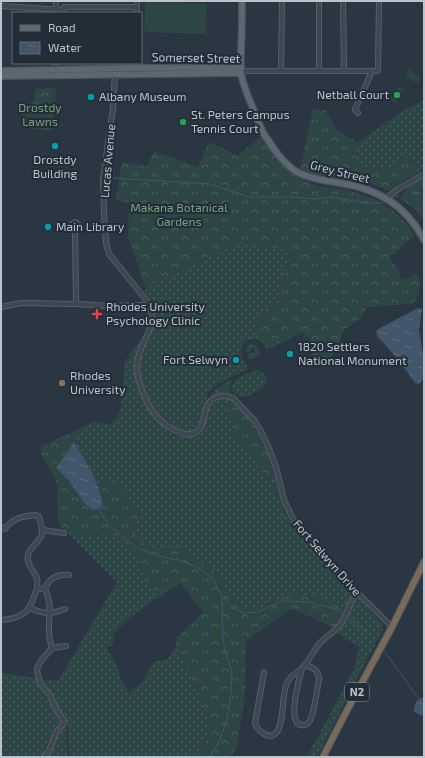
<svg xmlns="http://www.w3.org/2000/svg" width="425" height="758" viewBox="0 0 425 758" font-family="'Exo 2',sans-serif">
<defs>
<pattern id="grass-dots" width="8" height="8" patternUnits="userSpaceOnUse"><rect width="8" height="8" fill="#2d4544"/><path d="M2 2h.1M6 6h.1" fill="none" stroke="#4a5e5e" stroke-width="1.8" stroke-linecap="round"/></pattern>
<pattern id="forest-crowns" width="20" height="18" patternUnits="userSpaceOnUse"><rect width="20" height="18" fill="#2d4544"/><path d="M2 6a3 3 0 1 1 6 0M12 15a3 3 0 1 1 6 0" fill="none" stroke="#4a5e5e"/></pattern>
<pattern id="water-ripples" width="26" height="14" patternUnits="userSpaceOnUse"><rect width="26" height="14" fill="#41566a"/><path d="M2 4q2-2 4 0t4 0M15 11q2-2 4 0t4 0" fill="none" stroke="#5a6d7e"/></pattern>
</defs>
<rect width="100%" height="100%" fill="#2a3742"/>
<!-- grass -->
<g fill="url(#grass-dots)">
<path d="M424,100V169L415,174L413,163L405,157H402L398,161L392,169C383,170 363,171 358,162C355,156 357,149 358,143L399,113Z"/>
<path d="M242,242L291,251L281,288L275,303L265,310L257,322L254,329L255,335L267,343L275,342L303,329L308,331L321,357L314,358L313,354L315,353L307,336L304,338L303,336L305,334L303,332L295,336L294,334L292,336L293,337L267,350C265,347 262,342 259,340C251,336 241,342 241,351C241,357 246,364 248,369L217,384C214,388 209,391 207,396C206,398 207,399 206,402C206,405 204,407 204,410C201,418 201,427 193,431C185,435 177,429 170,426C160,420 154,411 149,401C143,390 137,376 138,363C140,349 152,337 153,323C153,320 153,317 153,314C152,303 151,301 143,293L146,289L145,287Z"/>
<path d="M146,333C142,343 134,354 134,364C135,389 147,413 165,428C172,434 181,439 190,437C194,436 199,434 201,431C210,421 203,407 218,400C222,398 225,398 229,399L227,400L242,446L256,457L260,470L271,484L276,495L277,496L279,495L283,508L289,520L296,529L323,561L351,591L352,594L345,609L337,605L274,601L259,608L249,609L239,606L231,599L216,572L185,550L177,548L152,551L131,532L136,523L139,514L118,484L103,481L98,487L92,472L74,442L78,430C83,427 90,422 96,422C99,422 103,424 106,424C116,425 119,413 121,406L125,361Z"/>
<path d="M251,344C256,344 259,348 260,352L259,354L250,360L247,355L251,353H253L255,351L254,348H252L250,350V351L246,353L247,347Z"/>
<path d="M254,370L260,371L265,375C270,386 261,389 253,393C250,395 247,397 244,397C241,397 237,396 235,394C224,382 247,374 254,370Z"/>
<path d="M66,531L82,534L109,533L128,545L138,553L143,577L166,589L171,586L172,583H180C162,595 143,607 126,621C121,625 118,630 113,634L114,637L113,644L106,648L116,663L121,680L129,693L142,682L154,662L168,659L177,643L186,668L209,716L210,734L199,751L193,757H69L68,724L40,679L58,681L117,582Z"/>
<path d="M357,598H359L383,625C382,636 374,646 369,656C351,689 335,723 317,757H307L354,669L359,646L344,638L337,632C341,628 344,624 347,619C351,612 351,603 357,598Z"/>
<path d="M1,673L36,678C45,692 52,706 62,718C60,723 57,725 54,729C48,738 48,750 40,757H1Z"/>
<path d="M65,723L66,725L67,757H46L56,735Z"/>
</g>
<!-- forest -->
<g fill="url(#forest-crowns)">
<path d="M56,88L53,130L30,129L16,106L34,103L35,89Z"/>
<path d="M313,108L326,111L336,129L358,143C357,149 355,156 358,162C363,171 383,170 392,169L398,161L402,157H405L413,163L415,174L388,191C379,187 369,182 359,180C339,177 319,177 300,169Z"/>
<path d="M262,136L288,168L299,178L318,186L347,190L375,199L396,213L408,225L414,236L389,258L399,269L400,278L406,280L414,273L418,275C421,284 420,300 411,304L367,307L362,317L343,331L338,346L330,359L325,361L321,357L308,331L303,329L275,342L267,343L259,340L255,335L254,329L257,322L265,310L275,303L281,288L291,251L242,242L145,287L128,236L129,203L116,200L122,162L147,166L154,151L198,167L209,142L238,156Z"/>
<path d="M424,176V220L416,210L400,198L409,185Z"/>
<path d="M233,379C230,385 229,389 232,394C222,392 217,393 209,400C213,388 222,384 233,379Z"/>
<path d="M227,399H229C237,403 242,409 247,416C265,439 273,467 279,495L278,497L275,492L271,484L260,470L256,457L242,446L235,436L230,420Z"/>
<path d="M78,430L74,442L56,468L68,480L78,494L103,504L98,487L103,481L118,484L125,491L139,514L136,523L131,532L152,551L177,548L185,550L216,572L231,598L239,606L249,609L259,608L293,593L319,597L337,605L345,609C343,617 339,622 334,628L291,608L246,641L245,694L237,747L230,757H193L199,751L210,734L209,716L186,668L175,639L203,612L180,583H172L171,586L166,589L159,591L147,585L143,577L138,553L128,545L109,533L82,534L66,531L58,523L57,482L41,454V446Z"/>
</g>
<!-- pitch -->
<g fill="#2d4544">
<path d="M145,1H180V3L207,4L206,34L144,32Z"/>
<path d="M409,69L421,77L417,83L405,76Z"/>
<path d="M399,86L405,90L396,104L390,100Z"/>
</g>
<!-- water -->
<g fill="url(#water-ripples)">
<path d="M418,308L422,309L419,330L424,362V378L419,384L415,383L398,359L377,336L376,331L380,328Z"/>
<path d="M74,442L92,472L99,489L103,505L99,509L93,510L86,505L68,480L56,468Z"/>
<path d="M421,698H424L423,716L414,712C414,705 415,701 421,698Z"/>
</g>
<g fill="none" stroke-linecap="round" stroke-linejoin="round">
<!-- stream -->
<g stroke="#41566a" stroke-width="1">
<path d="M112,178L210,184L249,197H291L316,199L332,197L365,203H383"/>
<path d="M412,194L424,193"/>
<path d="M392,198L399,196"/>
<path d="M99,509L107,523L126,540L140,549L159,556L183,561L200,569L212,578L222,596L233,608L244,613L258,612L272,605L284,601L309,602L333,608L344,613"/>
<path d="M349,618L368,634"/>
<path d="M384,651L419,699"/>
<path d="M209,757L218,744L227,720L231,693L232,673L225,651L223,640L222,596"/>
</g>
<!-- minor casing -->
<g stroke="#5c6670" stroke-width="6">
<g id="minor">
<path d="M319,1V71"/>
<path d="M343,1L344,71"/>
<path d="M1,6L64,10"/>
<path d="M64,7H137"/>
<path d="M56,13V1"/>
<path d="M137,13V1"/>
<path d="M137,63V74"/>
<path d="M55,71V63"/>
<path d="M281,71L282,2"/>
<path d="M115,73L113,108L103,179L104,214L106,243L109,254L114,260L150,305C158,331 137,343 137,366C136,375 140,385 143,393C147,403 153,414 161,421C171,429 191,443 201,427C204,421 204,413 207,406C212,396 223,394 233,398L254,420L261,431L268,446L276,467L284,500L292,517L302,531L357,592L392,627"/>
<path d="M241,73L247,71H378L379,1"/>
<path d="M358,113L355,110V109L370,76L371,71"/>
<path d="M386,198L400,188L424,174"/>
<path d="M75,229L72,228L71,227L72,224L75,222L78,224V226L77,229H75L76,304"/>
<path d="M1,307L21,303L76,304L110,306L150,305"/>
<path d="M1,527L5,529C13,518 23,516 36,515L39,517C44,534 44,535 32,548C30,550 28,553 28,556C26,564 34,571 37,578C38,584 37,589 35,594C33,598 32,604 29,608C23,616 11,620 1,620"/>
<path d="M43,530L64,533"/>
<path d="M37,588L45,589C53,606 48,616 49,633C49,638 51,643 52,648"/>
<path d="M45,589C49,578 57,574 69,575"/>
<path d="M29,608C45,614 49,615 65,609"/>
<path d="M302,668C300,677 284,729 305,725C308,724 310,721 311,718C314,712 314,704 316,697C317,691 318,685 319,679C319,670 312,668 305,664"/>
<path d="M264,672L255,723C257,730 269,741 276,733C285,723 281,695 287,683C290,675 299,672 304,666C310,659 314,650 320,643C326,636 335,632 340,625C348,615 349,602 357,592"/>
<path d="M44,757L49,751L56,732L65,722L56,709L51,697L40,683L37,671L38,666L41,661L52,648L66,646"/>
</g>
</g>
<!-- major casing -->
<g stroke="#4a545f" stroke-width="8">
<g id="major">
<path d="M242,1C242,17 242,34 241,50C241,58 240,67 241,74C243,85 248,96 252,106C256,115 259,125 264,134C273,148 285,167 301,174C313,179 327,181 340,183C378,189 406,205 424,240"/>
<path d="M1,71L137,68H241"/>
<path d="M1,76L241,73"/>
</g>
</g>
<!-- highway casing -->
<g stroke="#48535d" stroke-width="8">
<path id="highway" d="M323,757L344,716L392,627L424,562"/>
</g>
<!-- minor -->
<use href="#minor" stroke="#3e4852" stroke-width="4.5"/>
<!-- major -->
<use href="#major" stroke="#5c6772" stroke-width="5.5"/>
<!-- highway -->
<use href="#highway" stroke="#786a5b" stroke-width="6"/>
</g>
<!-- markers -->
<g fill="#2e9e5b" stroke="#222d38" stroke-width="1.5">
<circle cx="397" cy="95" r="4"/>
<circle cx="183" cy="122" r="4"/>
</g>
<g fill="#0f9aa8" stroke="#222d38" stroke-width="1.5">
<circle cx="91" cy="97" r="4"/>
<circle cx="55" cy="146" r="4"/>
<circle cx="48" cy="227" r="4"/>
<circle cx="290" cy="354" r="4"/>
<circle cx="236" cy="360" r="4"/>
</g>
<path fill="#e0444e" stroke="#222d38" stroke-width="1.5" d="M95 308h4v4h4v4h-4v4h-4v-4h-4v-4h4z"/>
<circle fill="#8d6e63" stroke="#222d38" stroke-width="1.5" cx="62" cy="383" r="4"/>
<g text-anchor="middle" stroke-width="4" stroke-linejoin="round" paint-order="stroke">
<!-- shield labels -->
<rect fill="#222d38" stroke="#8d96a0" stroke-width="1" x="345" y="683" width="24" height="18" rx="3"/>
<g font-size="11" font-weight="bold" fill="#bbc3cc">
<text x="357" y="696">N2</text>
</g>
<!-- street labels -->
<g font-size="12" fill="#bbc3cc" stroke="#222d38">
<text transform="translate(196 58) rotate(1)" y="4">Somerset Street</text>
<text transform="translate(108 161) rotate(-85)" y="4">Lucas Avenue</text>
<text transform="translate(340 172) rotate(14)" y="4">Grey Street</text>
<text transform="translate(327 558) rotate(49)" y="4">Fort Selwyn Drive</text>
</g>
<!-- poi labels -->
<g font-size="12" fill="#bbc3cc" stroke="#222d38" text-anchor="start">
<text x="389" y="99" text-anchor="end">Netball Court</text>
<text x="99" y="101">Albany Museum</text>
<text x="191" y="119">St. Peters Campus<tspan x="191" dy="14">Tennis Court</tspan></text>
<text x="55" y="164" text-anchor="middle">Drostdy<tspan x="55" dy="14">Building</tspan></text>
<text x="56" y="231">Main Library</text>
<text x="106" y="311">Rhodes University<tspan x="106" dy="14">Psychology Clinic</tspan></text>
<text x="298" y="351">1820 Settlers<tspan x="298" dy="14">National Monument</tspan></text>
<text x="228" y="364" text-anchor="end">Fort Selwyn</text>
<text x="70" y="380">Rhodes<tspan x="70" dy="14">University</tspan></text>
</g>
<!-- park labels -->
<g font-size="12" fill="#7ba080" stroke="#222d38">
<text x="40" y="112">Drostdy<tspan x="40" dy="14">Lawns</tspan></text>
<text x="179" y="212">Makana Botanical<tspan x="179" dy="14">Gardens</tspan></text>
</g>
</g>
<!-- border -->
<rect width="425" height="758" fill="none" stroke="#bbc3cc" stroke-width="4"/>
<!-- legend -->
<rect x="12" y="12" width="130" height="52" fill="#222d38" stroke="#5f6973"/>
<rect x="20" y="25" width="20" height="6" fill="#5c6772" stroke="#5f6973"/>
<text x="48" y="32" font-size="12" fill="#bbc3cc">Road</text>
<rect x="20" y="42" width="20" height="12" fill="url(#water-ripples)" stroke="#5f6973"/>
<text x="48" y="52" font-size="12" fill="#bbc3cc">Water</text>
</svg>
